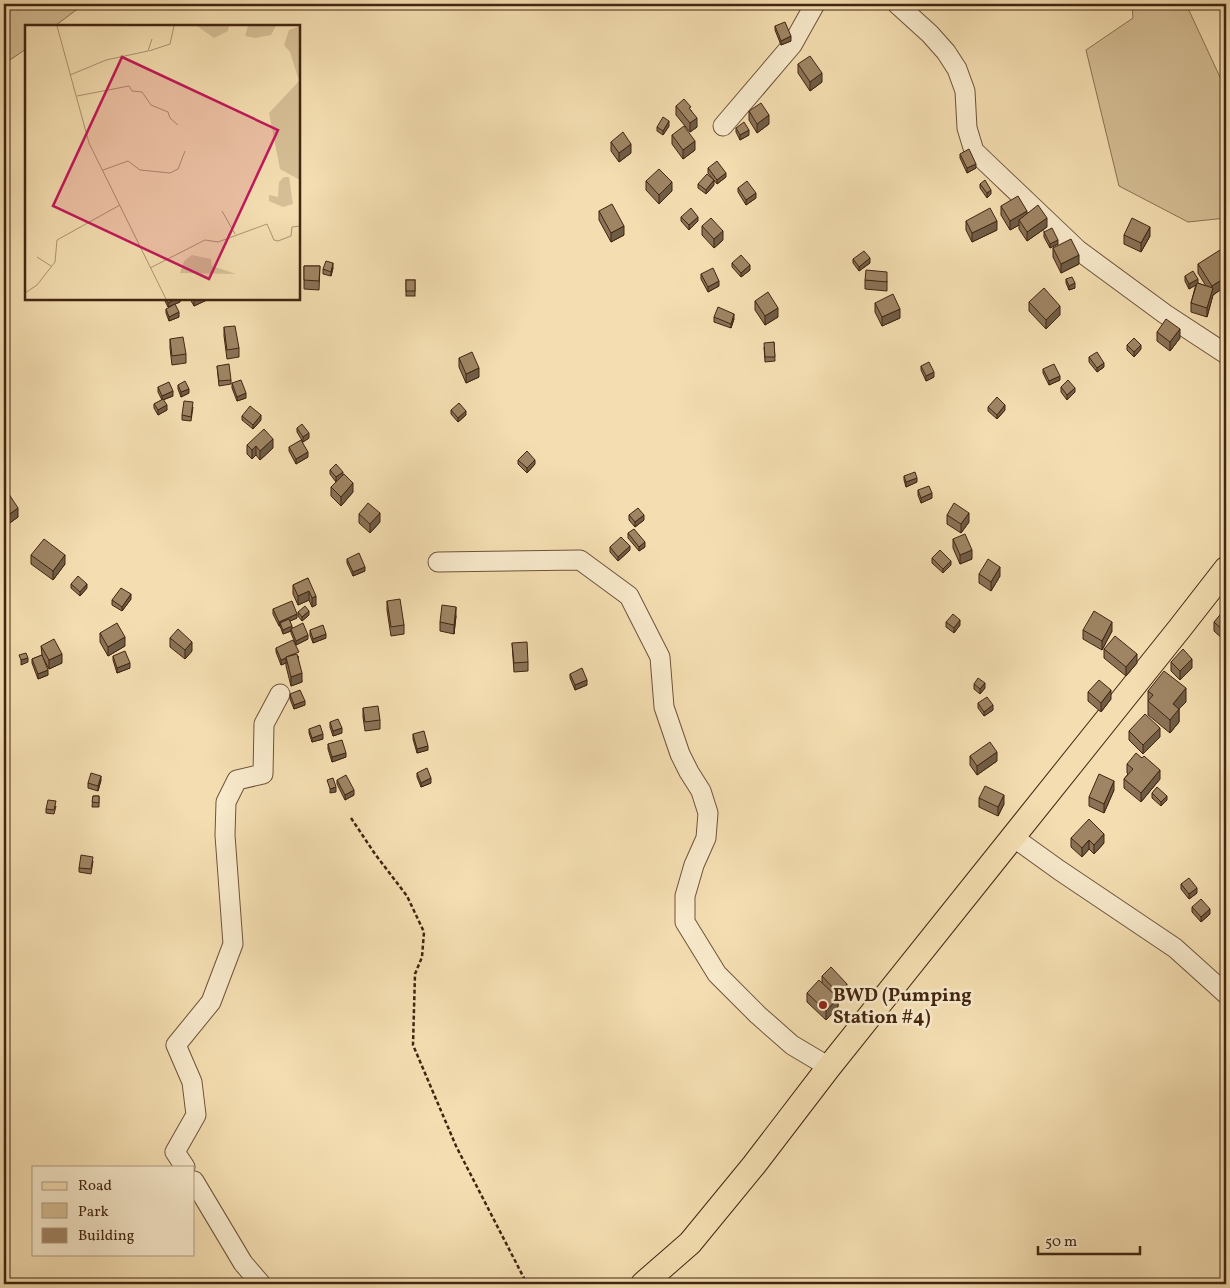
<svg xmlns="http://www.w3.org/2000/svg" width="1230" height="1288" viewBox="0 0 1230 1288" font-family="Vollkorn,serif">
<rect width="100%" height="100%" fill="#f4deb1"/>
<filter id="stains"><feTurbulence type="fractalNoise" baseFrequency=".004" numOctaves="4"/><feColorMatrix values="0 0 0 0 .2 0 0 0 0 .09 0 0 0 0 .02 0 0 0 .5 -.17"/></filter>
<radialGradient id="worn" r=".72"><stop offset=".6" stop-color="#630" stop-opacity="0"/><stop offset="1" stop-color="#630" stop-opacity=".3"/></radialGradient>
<!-- green -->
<g fill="#d6bf96" stroke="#8c7254">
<path d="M4,4H84L55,26H26V49L4,64Z"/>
<path d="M1132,4H1186L1226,90V218L1188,222L1119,186L1086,50L1133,18Z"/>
</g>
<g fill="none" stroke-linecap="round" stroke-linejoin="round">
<!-- minor casing -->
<g stroke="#6e5339" stroke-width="21">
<g id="minor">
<path d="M897,4L930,34L946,52L957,69L965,91L967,128L974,151L1078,250L1165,314L1226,354"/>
<path d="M723,126L792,45L815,4"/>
<path d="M438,562L580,560L629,596L660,657L664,707L680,754L689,772L701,791L708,813L706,838L694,865L685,896V922L717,974L758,1015L792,1045L829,1067"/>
<path d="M1013,837L1059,870L1175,948L1226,994"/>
<path d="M185,1167L175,1152L196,1115L192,1082L176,1045L211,1002L233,944L225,835L226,802L237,780L263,774L264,724L280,694"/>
<path d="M194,1181L243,1263L261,1284"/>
</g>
</g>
<!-- major casing -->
<g stroke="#422511" stroke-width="26">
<path id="major" d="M643,1284L690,1243L754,1165L829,1067L1180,628L1226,569"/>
</g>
<!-- path -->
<path stroke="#422511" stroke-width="2.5" stroke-dasharray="4 2.5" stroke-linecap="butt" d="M351,818L375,854L407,896L424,932L422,957L415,974L413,1045L456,1146L527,1284"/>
<!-- minor -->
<use href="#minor" stroke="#f8eacc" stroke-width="19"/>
<!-- major -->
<use href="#major" stroke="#f4deb1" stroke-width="24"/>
</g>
<!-- wall -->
<g fill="#897256" stroke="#422511">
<path d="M775,26L791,41L781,45L775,30Z"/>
<path d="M798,64L822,82L810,91L798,73Z"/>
<path d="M676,106L691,110L697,127L690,132L676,115Z"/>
<path d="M749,111L769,124L757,133L749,120Z"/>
<path d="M669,126L663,135L657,131V127Z"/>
<path d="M736,128L749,135L740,140L736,132Z"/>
<path d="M672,135L695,150L683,159L672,144Z"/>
<path d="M611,142L631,153L619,162L611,151Z"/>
<path d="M960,154L976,168L967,173L960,158Z"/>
<path d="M708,168L726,177L717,184L708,173Z"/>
<path d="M646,181L672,191L659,204L646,190Z"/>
<path d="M698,184L714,185L706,194L698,188Z"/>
<path d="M980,184L991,194L987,198L980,188Z"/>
<path d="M738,188L756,198L746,205L738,192Z"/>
<path d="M1001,206L1027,213L1047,227L1027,241L1019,229V225L1010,230L1001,215Z"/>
<path d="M599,211L624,235L611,242L599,220Z"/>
<path d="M681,217L698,221L689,230L681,221Z"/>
<path d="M966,221L997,230L972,242L966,230Z"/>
<path d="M702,226L723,240L714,248L702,235Z"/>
<path d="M1044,232L1058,244L1050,248L1044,237Z"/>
<path d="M1124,235L1150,236L1141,252L1124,244Z"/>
<path d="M1053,248L1079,264L1061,273L1053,257Z"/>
<path d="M853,259L870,263L859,271L853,263Z"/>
<path d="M1226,260V286L1213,295L1207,317L1191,312V303L1196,284L1189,289L1185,281V276L1198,283L1206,286L1198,273V264Z"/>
<path d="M732,263L750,270L741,277L732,267Z"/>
<path d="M304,266H320L319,290L304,289Z"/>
<path d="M333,268L331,276L323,274V269Z"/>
<path d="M701,274L719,286L708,292L701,279Z"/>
<path d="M1066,279L1075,288L1069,290L1066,283Z"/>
<rect x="406" y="280" width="9" height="16"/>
<path d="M865,280L887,281V291L865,289Z"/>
<path d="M164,299H180V302L168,307Z"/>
<path d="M190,299H209L194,306Z"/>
<path d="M755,301L778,317L765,325L755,310Z"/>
<path d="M1029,302L1060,315L1046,329L1029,311Z"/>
<path d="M875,303L900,318L882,326L875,312Z"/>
<path d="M166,309L179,317L169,321L166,313Z"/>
<path d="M714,317L734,319L731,328L714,322Z"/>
<path d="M224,327L239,348V357L227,359L224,336Z"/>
<path d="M1157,332L1180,338L1170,351L1157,341Z"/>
<path d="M170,339L186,354V363L172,365L170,348Z"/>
<path d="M774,342L775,361L765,362L764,347Z"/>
<path d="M1127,345L1141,349L1134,357L1127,350Z"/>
<path d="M1089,357L1104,367L1097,372L1089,362Z"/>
<path d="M459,358L479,377L466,383L459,367Z"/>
<path d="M217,366L231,380V384L219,386Z"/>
<path d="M921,366L934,377L926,381L921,370Z"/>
<path d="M1043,369L1060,380L1049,385L1043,373Z"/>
<path d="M232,383L246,398L237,401L232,388Z"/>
<path d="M178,385L189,393L181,397L178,389Z"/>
<path d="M158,387L173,396L163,400L167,410L158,415L154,408V404L162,400L158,392Z"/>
<path d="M1061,387L1075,392L1067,400L1061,392Z"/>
<path d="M193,407L191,421L182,420V415Z"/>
<path d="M988,407L1005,410L997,419L988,411Z"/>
<path d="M451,410L466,415L458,422L451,414Z"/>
<path d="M242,416L261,420L253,429L242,420Z"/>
<path d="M297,428L309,438L303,442L297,432Z"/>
<path d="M247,445L273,448L260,460L256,455L252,459L247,454Z"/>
<path d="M289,447L308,457L296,464L289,451Z"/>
<path d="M518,460L535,464L527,473L518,464Z"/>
<path d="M330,470L343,475L353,492L341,506L331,496V487L336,482L330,474Z"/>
<path d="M904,476L917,482L906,487L904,480Z"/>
<path d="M4,489L18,517L7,525L4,520Z"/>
<path d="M918,490L932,498L921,503L918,495Z"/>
<path d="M359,514L380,522L370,533L359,523Z"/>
<path d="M629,515L644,520L635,527L629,520Z"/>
<path d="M947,515L969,522L961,533L947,524Z"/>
<path d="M628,533L645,547L639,551L628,538Z"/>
<path d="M953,539L972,559L960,564L953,548Z"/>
<path d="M4,542L5,554V563L4,564Z"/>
<path d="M610,547L630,550L618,561L610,552Z"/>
<path d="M31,555L65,564L53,580L31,564Z"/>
<path d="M932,558L951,565L943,573L932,563Z"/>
<path d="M347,559L365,571L353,576L347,563Z"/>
<path d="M979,574L1000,576L991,591L979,583Z"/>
<path d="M308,578L316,605L312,607L309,600L298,605L293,594V585Z"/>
<path d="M71,584L87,588L80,596L71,588Z"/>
<path d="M131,599L122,611L112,605V600Z"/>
<path d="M387,601L404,625V634L391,636L387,610Z"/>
<path d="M273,609L297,618L290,621L292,628L308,639L296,645L291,633V631L283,634L280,626H279L273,614Z"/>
<path d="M298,612L309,615L302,621L298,616Z"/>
<path d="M1226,612V642L1214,631V622Z"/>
<path d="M456,616L454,634L440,631V622Z"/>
<path d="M946,622L960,625L954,633L946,627Z"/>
<path d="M310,630L326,638L313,643L310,635Z"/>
<path d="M1083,630L1112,631L1102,650L1083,639Z"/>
<path d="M100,633L125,646L108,656L100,642Z"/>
<path d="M170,638L192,651L185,659L170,647Z"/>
<path d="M512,643L528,662V671L514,672Z"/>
<path d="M41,646L62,663L49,669L43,658L48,675L38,679L32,663V659L42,655Z"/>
<path d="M276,648L299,657H298L302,682L291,686L286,666V663L281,665L276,652Z"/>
<path d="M1104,649L1137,663L1126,676L1104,658Z"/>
<path d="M113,656L130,668L117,673L113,660Z"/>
<path d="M1171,662L1192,668L1180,680L1171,671Z"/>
<path d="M570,674L587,685L575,690L570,678Z"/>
<path d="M974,684L985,688L980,694L974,689Z"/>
<path d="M1148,691L1186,702L1179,709V722L1170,733L1148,715Z"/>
<path d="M1088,692L1111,699L1101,712L1088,701Z"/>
<path d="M290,694L305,705L294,709L290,699Z"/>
<path d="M978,703L993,710L984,716L978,708Z"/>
<path d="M363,708L380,720V729L365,731L363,717Z"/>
<path d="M330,722L342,733L333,736L330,727Z"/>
<path d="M309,729L323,739L312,742L309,733Z"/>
<path d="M1129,731L1160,737L1143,754L1129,740Z"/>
<path d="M413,734L428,750L417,753L413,739Z"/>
<path d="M328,744L346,757L332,762L328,749Z"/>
<path d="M970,756L997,761L977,775L970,765Z"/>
<path d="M1142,758L1160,779L1141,802L1124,788V779L1128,774L1127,773V764Z"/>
<path d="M417,773L431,783L421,787L417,777Z"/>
<path d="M101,780L98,791L88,788V783Z"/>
<path d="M337,780L354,795L345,800L337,784Z"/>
<path d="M1114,790L1104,813L1089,806V797Z"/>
<path d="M1152,793L1167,800L1161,806L1152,798Z"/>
<path d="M93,796H99V807H92Z"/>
<path d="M979,798L1004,804L998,816L979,807Z"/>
<path d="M56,806L54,814L46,813V809Z"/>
<path d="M1071,838L1104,843L1094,854L1089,849L1082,857L1071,847Z"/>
<path d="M93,861L91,874L79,872V868Z"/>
<path d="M1181,884L1197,893L1189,899L1181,889Z"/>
<path d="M1192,907L1210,914L1201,922L1192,912Z"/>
<path d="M822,976L847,993L838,1001V1007L826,1020L807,1002V993L822,983Z"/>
</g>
<!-- shaded-wall -->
<g fill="#6f5d46" stroke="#422511">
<path d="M791,36V41L781,45V41Z"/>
<path d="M822,73V82L810,91V82Z"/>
<path d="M769,115V124L757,133V124Z"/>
<path d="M697,118V127L690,132V123Z"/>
<path d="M669,121V126L663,135V131Z"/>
<path d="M749,130V135L740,140V135Z"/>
<path d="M695,141V150L683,159V150Z"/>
<path d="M631,144V153L619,162V153Z"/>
<path d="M976,164V168L967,173V168Z"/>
<path d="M726,173V177L717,184V180Z"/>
<path d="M714,180V185L706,194V190Z"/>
<path d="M672,182V191L659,204V195Z"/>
<path d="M991,190V194L987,198V193Z"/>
<path d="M756,193V198L746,205V200Z"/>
<path d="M1027,211V220H1019V225L1010,230V221Z"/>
<path d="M698,217V221L689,230V225Z"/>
<path d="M1047,218V227L1027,241V232Z"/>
<path d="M997,221V230L972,242V233Z"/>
<path d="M624,226V235L611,242V233Z"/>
<path d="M1150,227V236L1141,252V243Z"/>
<path d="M723,231V240L714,248V239Z"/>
<path d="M1058,240V244L1050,248V244Z"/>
<path d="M1079,255V264L1061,273V264Z"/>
<path d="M870,258V263L859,271V267Z"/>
<path d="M333,263V268L331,276V272Z"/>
<path d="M750,265V270L741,277V273Z"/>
<path d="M1226,277V286L1213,295L1207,317V308L1212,290V286Z"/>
<path d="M1198,279V284L1189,289V284Z"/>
<path d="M719,281V286L708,292V287Z"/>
<path d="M1075,283V288L1069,290V286Z"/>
<path d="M176,299H180V302L168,307V303Z"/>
<path d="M194,299H209L194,306Z"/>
<path d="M1060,306V315L1046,329V320Z"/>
<path d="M778,308V317L765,325V316Z"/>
<path d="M900,309V318L882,326V317Z"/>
<path d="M179,312V317L169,321V317Z"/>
<path d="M734,314V319L731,328V324Z"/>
<path d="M1180,329V338L1170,351V342Z"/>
<path d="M1141,345V349L1134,357V352Z"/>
<path d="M1104,363V367L1097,372V368Z"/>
<path d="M479,368V377L466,383V374Z"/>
<path d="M934,372V377L926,381V376Z"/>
<path d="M1060,376V380L1049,385V381Z"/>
<path d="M1075,388V392L1067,400V395Z"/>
<path d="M189,389V393L181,397V392Z"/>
<path d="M173,391V396L162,400V396Z"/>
<path d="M246,393V398L237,401V397Z"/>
<path d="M167,405V410L158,415V410Z"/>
<path d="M1005,405V410L997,419V415Z"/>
<path d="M466,411V415L458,422V418Z"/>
<path d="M261,415V420L253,429V425Z"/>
<path d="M309,433V438L303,442V437Z"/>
<path d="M273,439V448L260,460V451Z"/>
<path d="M256,446V455L252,459V450Z"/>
<path d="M308,452V457L296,464V459Z"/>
<path d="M535,460V464L527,473V468Z"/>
<path d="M343,472V476L336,482V477Z"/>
<path d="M917,478V482L906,487V482Z"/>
<path d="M353,483V492L341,506V497Z"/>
<path d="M932,493V498L921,503V498Z"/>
<path d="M18,508V517L7,525V516Z"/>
<path d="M380,513V522L370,533V524Z"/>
<path d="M969,513V522L961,533V524Z"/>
<path d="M644,515V520L635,527V522Z"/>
<path d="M645,542V547L639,551V547Z"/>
<path d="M630,546V550L618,561V557Z"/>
<path d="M972,550V559L960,564V555Z"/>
<path d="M65,555V564L53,580V571Z"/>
<path d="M951,561V565L943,573V569Z"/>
<path d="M365,567V571L353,576V572Z"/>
<path d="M1000,567V576L991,591V582Z"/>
<path d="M87,584V588L80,596V592Z"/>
<path d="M309,591V600L298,605V596Z"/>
<path d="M131,594V599L122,611V607Z"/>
<path d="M316,596V605L312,607V598Z"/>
<path d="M456,607V616L454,634V625Z"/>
<path d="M309,611V615L302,621V617Z"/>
<path d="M297,614V618L281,625L280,623V626H279V622Z"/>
<path d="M960,620V625L954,633V628Z"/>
<path d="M1112,622V631L1102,650V641Z"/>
<path d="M292,626V631L291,629V631L283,634V630Z"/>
<path d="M326,634V638L313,643V639Z"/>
<path d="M308,635V639L296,645V641Z"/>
<path d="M125,637V646L108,656V647Z"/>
<path d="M192,642V651L185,659V650Z"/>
<path d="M62,654V663L49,669V660Z"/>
<path d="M1137,654V663L1126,676V667Z"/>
<path d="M28,658V662L21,665V660Z"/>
<path d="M286,658V663L281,665V660Z"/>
<path d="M1192,659V668L1180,680V671Z"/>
<path d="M130,663V668L117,673V668Z"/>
<path d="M48,670V675L38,679V674Z"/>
<path d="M302,673V682L291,686V677Z"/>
<path d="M587,680V685L575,690V685Z"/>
<path d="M985,683V688L980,694V689Z"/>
<path d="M1186,688V702L1179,709V722L1170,733V720L1173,704Z"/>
<path d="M1111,690V699L1101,712V703Z"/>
<path d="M305,701V705L294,709V705Z"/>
<path d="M993,705V710L984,716V712Z"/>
<path d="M342,728V733L333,736V731Z"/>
<path d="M1160,728V737L1143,754V745Z"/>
<path d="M323,734V739L312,742V738Z"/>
<path d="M428,746V750L417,753V749Z"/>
<path d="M997,752V761L977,775V766Z"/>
<path d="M346,753V757L332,762V757Z"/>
<path d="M1160,770V779L1141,802V793Z"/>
<path d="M101,776V780L98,791V786Z"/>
<path d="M431,778V783L421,787V783Z"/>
<path d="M1114,781V790L1104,813V804Z"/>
<path d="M336,787V792L330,793V789Z"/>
<path d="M354,790V795L345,800V795Z"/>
<path d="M1004,795V804L998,816V807Z"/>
<path d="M1167,796V800L1161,806V802Z"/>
<path d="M1104,834V843L1094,854V845Z"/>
<path d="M1089,840V849L1082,857V848Z"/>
<path d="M1197,888V893L1189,899V894Z"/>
<path d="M1210,909V914L1201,922V917Z"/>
<path d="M847,984V993L838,1001V1007L826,1020V1011L838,999V993Z"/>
</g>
<!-- building -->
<g fill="#9f8564" stroke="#422511">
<path d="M785,22L791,36L781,41L775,26Z"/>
<path d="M810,56L822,73L810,82L798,64Z"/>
<path d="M684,99L691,107L689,108L697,118L690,123L676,106Z"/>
<path d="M761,103L769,115L757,124L749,111Z"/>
<path d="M663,117L669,121L663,131L657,127Z"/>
<path d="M744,122L749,130L740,135L736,128Z"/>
<path d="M684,126L695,141L683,150L672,135Z"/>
<path d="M623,132L631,144L619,153L611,142Z"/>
<path d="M969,149L976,164L967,168L960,154Z"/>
<path d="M717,161L726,173L717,180L708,168Z"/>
<path d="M659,169L672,182L659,195L646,181Z"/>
<path d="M707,174L714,180L706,190L698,184Z"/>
<path d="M985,180L991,190L987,193L980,184Z"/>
<path d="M747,181L756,193L746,200L738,188Z"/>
<path d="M1018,196L1027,211L1010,221L1001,206Z"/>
<path d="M612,204L624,226L611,233L599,211Z"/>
<path d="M1038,205L1047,218L1027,232L1019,220Z"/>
<path d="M691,208L698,217L689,225L681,217Z"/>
<path d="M990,208L997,221L972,233L966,221Z"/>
<path d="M711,218L723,231L714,239L702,226Z"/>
<path d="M1132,218L1150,227L1141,243L1124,235Z"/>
<path d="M1052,228L1058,240L1050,244L1044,232Z"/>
<path d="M1071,239L1079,255L1061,264L1053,248Z"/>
<path d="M1220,250L1226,260V277L1212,286L1198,264Z"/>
<path d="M864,251L870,258L859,267L853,259Z"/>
<path d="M741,255L750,265L741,273L732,263Z"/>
<path d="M326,261L333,263L331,272L323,269Z"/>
<path d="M304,266H320L319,281L304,280Z"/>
<path d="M713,268L719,281L708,287L701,274Z"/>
<path d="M866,270L887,272V282L865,280Z"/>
<path d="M1193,271L1198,279L1189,284L1185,276Z"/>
<path d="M1072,277L1075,283L1069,286L1066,279Z"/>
<rect x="406" y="280" width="9" height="11"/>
<path d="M1197,283L1213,288L1207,308L1191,303Z"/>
<path d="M1044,288L1060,306L1046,320L1029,302Z"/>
<path d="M768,292L778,308L765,316L755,301Z"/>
<path d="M893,294L900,309L882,317L875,303Z"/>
<path d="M166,299H176L168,303Z"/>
<path d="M175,304L179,312L169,317L166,309Z"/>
<path d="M718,307L734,314L731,324L714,317Z"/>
<path d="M1166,319L1180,329L1170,342L1157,332Z"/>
<path d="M235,326L239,348L227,350L224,327Z"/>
<path d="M183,337L186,354L172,356L170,339Z"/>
<path d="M1134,338L1141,345L1134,352L1127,345Z"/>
<path d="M774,342L775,357H765L764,343Z"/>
<path d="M472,352L479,368L466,374L459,358Z"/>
<path d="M1097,352L1104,363L1097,368L1089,357Z"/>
<path d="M929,362L934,372L926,376L921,366Z"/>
<path d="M229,364L231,380L219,381L217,366Z"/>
<path d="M1054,364L1060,376L1049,381L1043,369Z"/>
<path d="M241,380L246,393L237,397L232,383Z"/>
<path d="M1068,380L1075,388L1067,395L1061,387Z"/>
<path d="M185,381L189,389L181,392L178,385Z"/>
<path d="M169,382L173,391L162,396L158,387Z"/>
<path d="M997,397L1005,405L997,415L988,407Z"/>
<path d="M163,399L167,405L158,410L154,404Z"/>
<path d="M184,401L193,402L191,417L182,415Z"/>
<path d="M459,403L466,411L458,418L451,410Z"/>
<path d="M250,406L261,415L253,425L242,416Z"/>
<path d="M302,424L309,433L303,437L297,428Z"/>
<path d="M264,429L273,439L260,451L256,446L252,450L247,445Z"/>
<path d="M301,440L308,452L296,459L289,447Z"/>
<path d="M527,451L535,460L527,468L518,460Z"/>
<path d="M336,464L343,472L336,477L330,470Z"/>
<path d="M915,472L917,478L906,482L904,476Z"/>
<path d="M344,474L353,483L341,497L331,487Z"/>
<path d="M929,486L932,493L921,498L918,490Z"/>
<path d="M5,488L18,508L7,516L4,511V489Z"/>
<path d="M368,503L380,513L370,524L359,514Z"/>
<path d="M954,503L969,513L961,524L947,515Z"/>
<path d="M638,508L644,515L635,522L629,515Z"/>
<path d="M634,529L645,542L639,547L628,533Z"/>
<path d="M965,534L972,550L960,555L953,539Z"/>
<path d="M621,537L630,546L618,557L610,547Z"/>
<path d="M44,539L65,555L53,571L31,555Z"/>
<path d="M4,542L5,554L4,555Z"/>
<path d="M940,550L951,561L943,569L932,558Z"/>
<path d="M359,553L365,567L353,572L347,559Z"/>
<path d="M988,559L1000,567L991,582L979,574Z"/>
<path d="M78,576L87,584L80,592L71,584Z"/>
<path d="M308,578L316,596L312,598L309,591L298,596L293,585Z"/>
<path d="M121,588L131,594L122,607L112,600Z"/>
<path d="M400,599L404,625L391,627L387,601Z"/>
<path d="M292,601L297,614L279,622L273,609Z"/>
<path d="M442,605L456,607L454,625L440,622Z"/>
<path d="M305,606L309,611L302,617L298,612Z"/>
<path d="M1224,610L1226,612V633L1214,622Z"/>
<path d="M1094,611L1112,622L1102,641L1083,630Z"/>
<path d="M953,614L960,620L954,628L946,622Z"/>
<path d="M289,619L292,626L283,630L280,623Z"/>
<path d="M117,623L125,637L108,647L100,633Z"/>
<path d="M303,623L308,635L296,641L291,629Z"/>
<path d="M323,625L326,634L313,639L310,630Z"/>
<path d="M178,629L192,642L185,650L170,638Z"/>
<path d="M1115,636L1137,654L1126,667L1104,649Z"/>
<path d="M54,639L62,654L49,660L41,646Z"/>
<path d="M293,640L299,652L286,657V658L281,660L276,648Z"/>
<path d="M527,642L528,662L514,663L512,643Z"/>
<path d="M1183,649L1192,659L1180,671L1171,662Z"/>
<path d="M125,651L130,663L117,668L113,656Z"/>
<path d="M26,653L28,658L21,660L19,655Z"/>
<path d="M297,654L302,673L291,677L286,657Z"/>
<path d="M42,655L48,670L38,674L32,659Z"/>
<path d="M582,668L587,680L575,685L570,674Z"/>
<path d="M1164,671L1186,688L1173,704L1179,709L1170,720L1148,701L1153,695L1148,691Z"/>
<path d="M978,678L985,683L980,689L974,684Z"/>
<path d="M1099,680L1111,690L1101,703L1088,692Z"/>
<path d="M300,690L305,701L294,705L290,694Z"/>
<path d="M987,697L993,705L984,712L978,703Z"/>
<path d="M378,706L380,720L365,722L363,708Z"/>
<path d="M1145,714L1160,728L1143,745L1129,731Z"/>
<path d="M338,719L342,728L333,731L330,722Z"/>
<path d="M320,725L323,734L312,738L309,729Z"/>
<path d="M424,731L428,746L417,749L413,734Z"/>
<path d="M342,740L346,753L332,757L328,744Z"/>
<path d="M990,742L997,752L977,766L970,756Z"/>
<path d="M1136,753L1142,758L1144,756L1160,770L1141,793L1124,779L1133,769L1127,764Z"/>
<path d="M427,768L431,778L421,783L417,773Z"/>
<path d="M91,773L101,776L98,786L88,783Z"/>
<path d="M1099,774L1114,781L1104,804L1089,797Z"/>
<path d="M346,775L354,790L345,795L337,780Z"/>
<path d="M333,778L336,787L330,789L327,780Z"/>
<path d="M985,786L1004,795L998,807L979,798Z"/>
<path d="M1157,787L1167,796L1161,802L1152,793Z"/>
<path d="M93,796H99V803L92,802Z"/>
<path d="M48,800L56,801L54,810L46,809Z"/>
<path d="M1089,819L1104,834L1094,845L1089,840L1082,848L1071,838Z"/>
<path d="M81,855L93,857L91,869L79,868Z"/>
<path d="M1189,878L1197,888L1189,894L1181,884Z"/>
<path d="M1201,899L1210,909L1201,917L1192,907Z"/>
<path d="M831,967L847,984L838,993L822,976Z"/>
<path d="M819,980L838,998L826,1011L807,993Z"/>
</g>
<!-- markers -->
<circle fill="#8f2418" stroke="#f8eacc" stroke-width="2" cx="823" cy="1005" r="5"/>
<g text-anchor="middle" stroke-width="5" stroke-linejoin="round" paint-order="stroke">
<!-- poi labels -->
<g font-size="19" font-weight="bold" fill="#422511" stroke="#f8eacc" text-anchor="start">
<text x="833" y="1001">BWD (Pumping<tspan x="833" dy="22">Station #4)</tspan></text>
</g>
</g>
<!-- overview -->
<g transform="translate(25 25)">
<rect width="275" height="275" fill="#f4deb1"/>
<path d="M172,1H204L203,6L189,13ZM223,1H251L246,10L230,13L220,11ZM275,1V155L255,144L244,88L274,56L265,27L259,20L264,5ZM259,152H264L268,179L258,182L244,176V170L253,172L254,157ZM167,230L186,234L187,241L211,249L155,248L159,236Z" fill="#d6bf96"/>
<path fill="none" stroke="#ad9471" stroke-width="1" d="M32,1L64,118L141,274M124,26L145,19L149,1M45,50L81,35L123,26L127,14M52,71L104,61L107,66L117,67L126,80L143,87L145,93L153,100M78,145L103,136L115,145L145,148L153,144L160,126M197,186L210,209M12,232L26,241M125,243L180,215L193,217L242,199L249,215L253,216L266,211L267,202L275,201M0,268L12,260L30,237L32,215L95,180"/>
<path fill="#c2185b" fill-opacity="0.15" stroke="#c2185b" stroke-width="2.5" d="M97,32L253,105L184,254L28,181Z"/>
<rect width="275" height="275" fill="none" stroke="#422511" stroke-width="2.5"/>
</g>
<!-- margin -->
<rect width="1230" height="1288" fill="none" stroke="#f4deb1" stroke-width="20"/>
<rect x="5" y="5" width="1220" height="1278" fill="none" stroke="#422511" stroke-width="2.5"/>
<rect x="10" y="10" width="1210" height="1268" fill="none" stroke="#422511"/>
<!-- legend -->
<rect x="32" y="1166" width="162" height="90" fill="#f8eacc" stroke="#af9b81"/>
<rect x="42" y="1182" width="25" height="8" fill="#f4deb1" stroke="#af9b81"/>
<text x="78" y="1190" font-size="15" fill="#422511">Road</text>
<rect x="42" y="1203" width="25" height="15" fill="#d6bf96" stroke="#af9b81"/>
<text x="78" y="1216" font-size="15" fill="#422511">Park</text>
<rect x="42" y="1228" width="25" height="15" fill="#9f8564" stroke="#af9b81"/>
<text x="78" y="1240" font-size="15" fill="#422511">Building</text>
<!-- scale -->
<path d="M1038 1246v8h102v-8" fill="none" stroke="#422511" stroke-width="2.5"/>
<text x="1045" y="1246" font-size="15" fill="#422511" stroke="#f8eacc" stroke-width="4" paint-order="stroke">50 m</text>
<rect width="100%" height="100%" filter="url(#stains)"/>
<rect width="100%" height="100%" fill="url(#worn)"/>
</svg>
